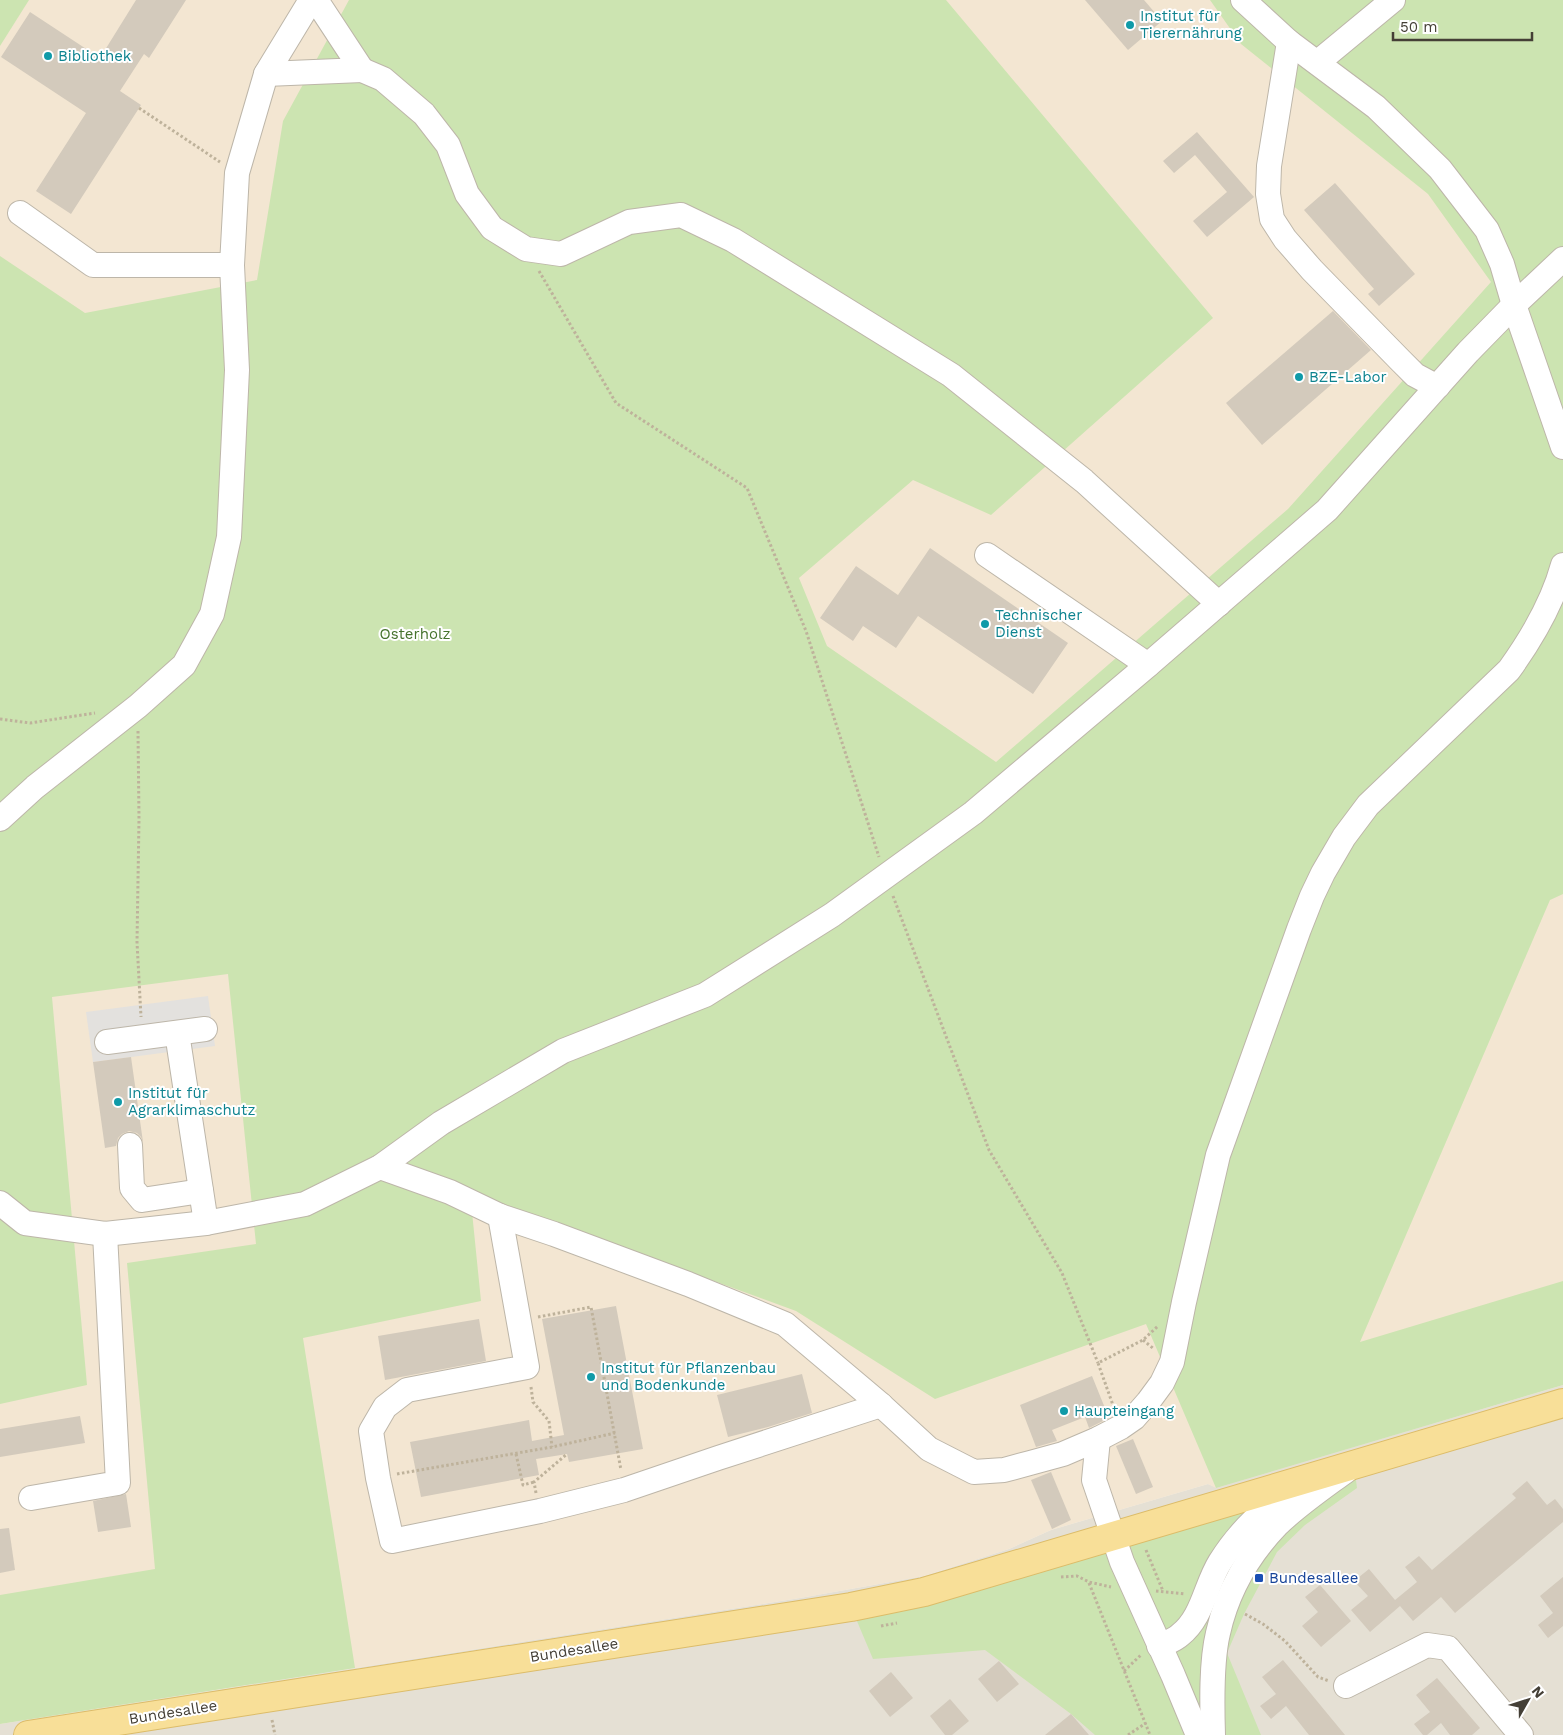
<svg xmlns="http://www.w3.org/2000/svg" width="1563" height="1735" viewBox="0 0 1563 1735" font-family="'Work Sans',sans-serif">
<rect width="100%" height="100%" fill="#f2eee6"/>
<!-- residential -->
<path fill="#e5e0d4" d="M1563,1385V1735H0V1724L800,1598L924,1576L1009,1549L1051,1530L1208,1484L1216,1487Z"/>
<!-- commercial -->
<path fill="#f3e6d2" d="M0,0H1563V1385L1216,1488L1208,1484L1051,1530L1009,1549L924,1576L800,1598L0,1724Z"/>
<!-- green -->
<g fill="#cce4b1">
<path d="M0,0H29L0,46Z"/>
<path d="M349,0H946L1213,318L991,515L913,480L799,578L827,646L996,762L1288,509L1491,282L1428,194L1241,44L1210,0H1563V894L1550,900L1360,1342L1563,1281V1385L1216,1488L1146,1324L935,1399L796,1311L470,1192L481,1301L303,1338L355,1668L0,1724V1595L155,1569L127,1263L256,1244L228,974L52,997L87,1385L0,1404V256L85,313L257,280L283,121Z"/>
<path d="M1354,1465L1357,1488L1305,1525L1277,1552L1244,1614L1227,1653L1261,1735H1095L1071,1714L985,1650L873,1659L851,1607Z"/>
</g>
<!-- parking -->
<path fill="#e3e1de" d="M208,996L215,1046L93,1062L86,1012Z"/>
<!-- building -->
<g fill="#d3cabc">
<path d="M136,0H186L149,58L144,54L120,91L141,105L71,214L36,191L86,113L1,57L30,12L100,58Z"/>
<path d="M1085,0H1144L1162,21L1128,50Z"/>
<path d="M1197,132L1254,197L1207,237L1193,221L1227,192L1195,155L1174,173L1163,161Z"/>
<path d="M1335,183L1415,274L1379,306L1368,294L1374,289L1304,210Z"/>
<path d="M1333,311L1371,350L1262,445L1226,403Z"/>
<path d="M930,548L1068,643L1033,694L918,616L896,648L863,626L853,641L820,618L856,566L898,595Z"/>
<path d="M131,1057L143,1142L141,1137L137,1133L129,1131L122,1134L118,1138L116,1146L105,1148L93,1062Z"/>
<path d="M616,1306L643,1449L569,1462L567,1454L536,1459L539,1475L421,1497L410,1442L529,1420L532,1441L564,1435L542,1319Z"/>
<path d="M479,1319L486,1361L385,1380L378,1336Z"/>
<path d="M802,1374L812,1413L768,1427L728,1437L717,1395Z"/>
<path d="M1092,1376L1109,1418L1089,1428L1085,1417L1052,1430L1057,1441L1036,1447L1020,1405Z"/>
<path d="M80,1416L85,1443L0,1457V1429Z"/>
<path d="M1133,1439L1153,1487L1136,1494L1116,1446Z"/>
<path d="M1051,1472L1071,1520L1052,1529L1031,1480Z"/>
<path d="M1527,1481L1547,1505L1555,1499L1563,1509V1522L1455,1613L1441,1597L1413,1621L1400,1606L1370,1632L1351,1610L1368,1596L1354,1581L1369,1569L1395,1600L1417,1582L1405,1567L1419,1556L1432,1570L1516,1498L1512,1494Z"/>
<path d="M126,1494L131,1527L98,1532L93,1501Z"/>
<path d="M9,1528L15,1570L0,1573V1529Z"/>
<path d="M1563,1577V1626L1548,1638L1538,1625L1553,1613L1540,1596Z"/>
<path d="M1320,1585L1351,1621L1321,1647L1302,1626L1318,1612L1305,1597Z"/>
<path d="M1283,1660L1298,1678L1345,1735H1309L1286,1706L1271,1719L1260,1706L1276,1694L1262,1677Z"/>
<path d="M999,1661L1019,1684L997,1702L978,1679Z"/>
<path d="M891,1672L913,1698L890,1717L869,1691Z"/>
<path d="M1437,1678L1480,1728L1472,1735H1450L1441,1723L1427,1735H1423L1414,1724L1430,1712L1416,1695Z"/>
<path d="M950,1699L969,1721L952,1735H945L930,1716Z"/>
<path d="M1071,1714L1089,1735H1045Z"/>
</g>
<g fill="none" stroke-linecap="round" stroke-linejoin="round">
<!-- minor casing -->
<g stroke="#bdb6a9" stroke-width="26">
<g id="minor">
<path d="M1243,0L1289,42L1376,107L1440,169L1487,230L1502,264L1514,305L1563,259"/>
<path d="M1289,42L1269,166L1268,194L1272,219L1285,239L1312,270L1400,360L1415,375L1430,383L1438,386"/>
<path d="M1318,62L1393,0"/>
<path d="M362,70L383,79L424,114L448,145L467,194L492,228L526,249L561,254L629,222L681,215L733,240L951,375L1084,481L1219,604"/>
<path d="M266,74L362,70L316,0"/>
<path d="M20,213L93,265H232"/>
<path d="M987,555L1148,665"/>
<path d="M0,819L35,787L138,706L184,665L212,614L229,537L237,370L232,265L237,173L266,74L311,0"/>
<path d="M177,1033L206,1223"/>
<path d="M107,1042L205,1029"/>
<path d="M130,1145L132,1188L142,1200L201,1191"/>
<path d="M380,1167L450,1192L500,1216L554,1234L688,1284L785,1324L881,1405L929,1449L974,1472L1004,1470L1030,1463L1063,1454L1098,1439L1121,1427L1134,1418L1148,1402L1162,1383L1172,1362L1184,1302L1218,1155L1299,929L1312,896L1323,873L1344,837L1368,805L1509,670C1532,638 1553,602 1563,565"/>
<path d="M0,1203L25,1223L105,1234L206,1223L305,1204L380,1167L441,1123L563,1051L705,995L832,915L973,813L1148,665L1327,510L1468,352L1514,305L1563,447"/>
<path d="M500,1216L527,1367L407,1390L385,1407L371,1431L378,1478L392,1541L540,1511L624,1490L718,1458L881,1405"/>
<path d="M1098,1439L1094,1480L1122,1562L1173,1675L1198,1735"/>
<path d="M31,1498L118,1483L105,1234"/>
<path d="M1159,1646C1166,1643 1175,1640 1180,1635C1203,1617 1205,1586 1220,1562C1240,1530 1266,1507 1296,1485"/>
<path d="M1346,1686L1427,1645L1448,1648L1521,1735"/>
<path d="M1213,1735C1212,1704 1211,1662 1218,1633C1227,1592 1249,1554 1278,1524C1299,1504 1324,1487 1347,1470"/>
</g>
</g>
<!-- major casing -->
<g stroke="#dcbc69" stroke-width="30">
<path id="major" d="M28,1735L851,1607L924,1592L1563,1403"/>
</g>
<!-- path -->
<g stroke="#beb29b" stroke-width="3" stroke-dasharray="2.5 2.5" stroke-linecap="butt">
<path d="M139,108L220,162"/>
<path d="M539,271L616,403L747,488L806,631L879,857"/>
<path d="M0,719L30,723L95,713"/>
<path d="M138,731L139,819L137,942L141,1017"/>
<path d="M893,896L989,1150L1062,1273L1098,1363"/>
<path d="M538,1317L591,1307L621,1470"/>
<path d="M1143,1340L1154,1349"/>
<path d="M531,1387L533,1402L549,1421L552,1447"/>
<path d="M1114,1408L1098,1363L1143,1340L1158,1326"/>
<path d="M516,1454L523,1485L534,1482"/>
<path d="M397,1474L552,1447L615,1433"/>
<path d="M536,1493L534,1482L567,1454"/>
<path d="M1146,1550L1163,1591"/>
<path d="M1061,1577L1077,1576L1089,1582L1111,1587"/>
<path d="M1089,1583L1150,1735"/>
<path d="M1156,1591L1185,1594"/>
<path d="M1245,1614L1263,1624L1285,1641L1318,1677L1329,1681"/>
<path d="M881,1626L897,1623"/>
<path d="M1124,1671L1142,1654"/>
<path d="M272,1720L275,1735"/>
<path d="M1128,1735L1146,1723"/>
</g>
<!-- minor -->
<use href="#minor" stroke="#fff" stroke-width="24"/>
<!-- major -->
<use href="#major" stroke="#f8df98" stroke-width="28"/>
</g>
<!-- markers -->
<g fill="#0f9aa8" stroke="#fff" stroke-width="2">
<circle cx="1130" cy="25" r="5"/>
<circle cx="48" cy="56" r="5"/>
<circle cx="1299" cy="377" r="5"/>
<circle cx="985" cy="624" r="5"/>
<circle cx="118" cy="1102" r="5"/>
<circle cx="591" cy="1377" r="5"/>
<circle cx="1064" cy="1411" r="5"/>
</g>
<rect fill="#1a4fb4" stroke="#fff" stroke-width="2" x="1254" y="1573" width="10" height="10" rx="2.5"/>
<g text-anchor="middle" stroke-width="4" stroke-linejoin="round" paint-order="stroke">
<!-- culture labels -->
<g font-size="15" fill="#0d838f" stroke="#fff" text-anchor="start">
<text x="1140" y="21">Institut für<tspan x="1140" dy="17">Tierernährung</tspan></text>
<text x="58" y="61">Bibliothek</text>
<text x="1309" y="382">BZE-Labor</text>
<text x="995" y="620">Technischer<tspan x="995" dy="17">Dienst</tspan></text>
<text x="128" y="1098">Institut für<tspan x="128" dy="17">Agrarklimaschutz</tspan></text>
<text x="601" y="1373">Institut für Pflanzenbau<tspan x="601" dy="17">und Bodenkunde</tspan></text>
<text x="1074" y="1416">Haupteingang</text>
</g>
<!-- park labels -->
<g font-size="15" fill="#45722c" stroke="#fff">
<text x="415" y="639">Osterholz</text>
</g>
<!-- transit labels -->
<g font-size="15" fill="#164399" stroke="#fff" text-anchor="start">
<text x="1269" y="1583">Bundesallee</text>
</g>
<!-- street labels -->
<g font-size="15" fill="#443f36" stroke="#fff">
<text transform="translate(574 1650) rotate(-9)" y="5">Bundesallee</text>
<text transform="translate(173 1712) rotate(-9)" y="5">Bundesallee</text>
</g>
</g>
<!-- north arrow -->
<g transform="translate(1528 1700) rotate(51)" stroke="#ffffff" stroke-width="4" paint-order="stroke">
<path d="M0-4L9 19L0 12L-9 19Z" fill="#443f36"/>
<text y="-8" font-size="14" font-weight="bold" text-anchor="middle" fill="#443f36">N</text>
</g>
<!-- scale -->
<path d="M1393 32v8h139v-8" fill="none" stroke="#443f36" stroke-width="2.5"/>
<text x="1400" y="32" font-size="15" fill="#443f36" stroke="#ffffff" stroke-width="4" paint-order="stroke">50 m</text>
</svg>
